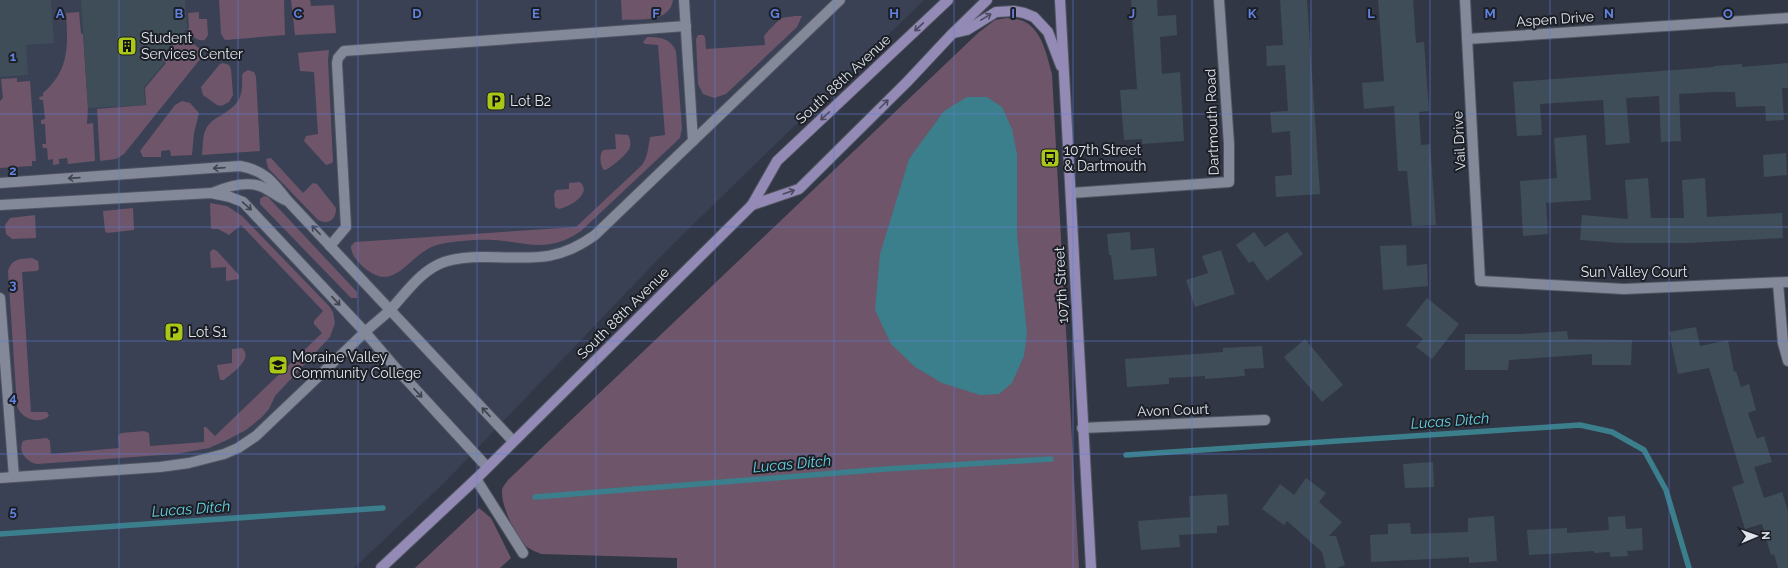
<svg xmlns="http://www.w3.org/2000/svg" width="1788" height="568" viewBox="0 0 1788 568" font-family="Raleway,sans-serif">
<rect width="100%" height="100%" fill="#323745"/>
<!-- built -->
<path fill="#3a4155" d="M0,0H924L669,248L445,482L354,568H0Z"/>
<!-- green -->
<g fill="#6e556a">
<path d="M219,0H284L285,35L225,40L221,34Z"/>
<path d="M291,0H310L311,6L334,5L336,33L295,35Z"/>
<path d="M621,0H673C670,23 639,19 622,20Z"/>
<path d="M79,12L81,34H83L88,108L87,124L93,123L95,161L68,164L67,158L59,159V164L53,165V159L48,160L47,148H43L42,144H46L45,124H41V120L45,119L43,100H40L39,97L43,96V93C70,70 68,45 66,13Z"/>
<path d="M199,12V19H207L208,35L205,40C196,42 192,35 187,30L189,28L188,13Z"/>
<path d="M795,16H802L797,27L726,94L714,98L703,94L698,84L696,39L698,35H703L705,37L706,49L765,45L764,36L768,31L781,18Z"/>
<path d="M1007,18C1012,19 1019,19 1023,21C1042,29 1047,56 1052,74L1079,568H677V558L541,554C537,552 531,550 527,547C516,537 501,506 502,491C502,487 506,483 508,480L978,33L995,20Z"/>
<path d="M182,34L202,51L201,58L124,154L116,159L100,161L97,109L146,105L145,88L166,63L162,59Z"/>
<path d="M647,37C660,37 670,38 676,51L682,128L680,138L581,231C547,254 529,242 493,240C477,239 457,241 441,244C417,248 405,276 384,277C372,277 350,259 351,246L355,242L576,227L642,165C648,156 648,148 650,137L665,135L658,45L645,44L643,42Z"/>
<path d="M329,50L328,60L333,161L332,163L326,165L304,141L306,136L318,134L314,72L300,71L298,53Z"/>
<path d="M223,63L229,65L231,69L233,95L229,102L221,106L217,105L203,95L201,87L220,64Z"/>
<path d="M248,70L254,72L256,77L260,151L202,155C203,146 202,135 207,127C211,121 216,118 222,115C240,104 243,96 242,76L243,73Z"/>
<path d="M17,78V82L30,81L36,161H32V166L0,168V101L3,98L1,79Z"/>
<path d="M182,101L190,103L199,113L194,133L192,155L171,156L170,150L161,151V157H143L140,151L175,105Z"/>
<path d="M615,134L628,135C630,138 631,143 630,147C629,153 609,170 604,170C600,165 599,155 603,150L616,149Z"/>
<path d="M271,158L303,193L313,183L317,184L336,208C336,220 329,225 318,220L268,168L266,159Z"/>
<path d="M580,182C593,194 569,207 559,209L555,207L554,194L556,190L569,189V183Z"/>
<path d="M264,196L268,197L357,292V298H351L260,204V199Z"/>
<path d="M210,203L227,206L242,216L329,306L333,312L335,323L330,337L275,396L269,409L262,417L246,430L227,440L209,448L176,454L37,464C27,462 17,452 23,441L26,440L47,438L50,441L51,454L119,448L118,436L121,433L144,431L149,433L150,446L204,442V427H206L215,436L322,333L314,324V321L323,311L241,225L229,235L218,229H211Z"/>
<path d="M133,208L134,230L107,233L105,231L103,211Z"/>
<path d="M35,215L36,238L12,239L6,234L5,225L10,218Z"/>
<path d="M213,249L217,251L239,275V279L226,281V267L211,268L210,252Z"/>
<path d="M32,258L38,261L39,269L37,271L22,272L31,412H47L49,416C39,425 21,419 17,406L8,271C12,258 20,259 32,258Z"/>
<path d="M242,348C254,359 232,373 224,380H220L217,365L232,363V349Z"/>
<path d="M479,508L491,518L511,558L500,568H415Z"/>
</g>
<!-- water -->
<path fill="#3a7f8b" d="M967,97H987L1002,107L1012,129L1017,154V234L1027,334L1024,356L1012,383L999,394L980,395L942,383L915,367L891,344L875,310L880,254L909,159L944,111Z"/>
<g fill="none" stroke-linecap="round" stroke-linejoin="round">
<!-- stream -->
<g stroke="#3a7f8b" stroke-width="5.5">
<path d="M1126,455L1580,425L1612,432L1644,450L1666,490L1689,568"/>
<path d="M535,497L886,469L1051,459"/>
<path d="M0,534L383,508"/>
</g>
</g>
<!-- building -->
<g fill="#3f4d58">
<path d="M0,0H51L54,43L26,45L28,75L0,77Z"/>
<path d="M81,0H185L187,28L160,58L165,62L144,87L145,105L88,108Z"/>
<path d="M1131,0H1157L1158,16L1176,15L1177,35L1160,37L1162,74L1180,72L1184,141L1142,144V139L1124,140L1120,90L1137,89Z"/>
<path d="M1280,0H1307L1320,194L1276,197L1275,176L1292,175L1290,131L1272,133L1270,112L1288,111L1285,65L1267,66L1266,46L1283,45Z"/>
<path d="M1378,0H1413L1416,43L1424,42L1429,111L1419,112L1421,145L1430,144L1436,225L1412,226L1407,171H1398L1394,106L1364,109L1362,83L1384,81Z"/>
<path d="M1788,63V88H1782L1784,120L1766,121L1765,106L1736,107L1735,92H1715L1679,94L1681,141L1661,142L1659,96L1626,98L1630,143L1606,145L1603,100L1540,104L1542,135L1517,136L1513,82L1714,67V66L1742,64V67Z"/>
<path d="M1586,135L1591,200L1546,203L1548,234L1523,236L1520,181L1557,178L1554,138Z"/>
<path d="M1786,153L1787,175L1764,177L1763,155Z"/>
<path d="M1648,178L1651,218H1684L1682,180L1705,178L1707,217L1782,213L1783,238L1689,243H1620L1580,240L1582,215L1628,219L1625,180Z"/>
<path d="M1130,232L1131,250L1154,248L1157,276L1114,280L1111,255H1109L1107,234Z"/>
<path d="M1254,232L1265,247L1287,232L1303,254L1267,281L1253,261L1249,263L1236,245Z"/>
<path d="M1406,245L1407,266L1427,264L1428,286L1383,290L1380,246Z"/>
<path d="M1221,250L1235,294L1195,307L1186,280L1208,273L1202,256Z"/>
<path d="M1427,298L1459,324L1432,359L1416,347L1423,339L1406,325Z"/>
<path d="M1696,327L1700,346L1728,340L1734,372L1736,371L1741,387L1749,384L1756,410L1748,413L1757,439L1764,436L1772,462L1754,467L1764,498L1782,492L1788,511V568H1778L1774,554L1771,555L1762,524L1745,529L1732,487L1744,483L1709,368L1678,374L1669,332Z"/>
<path d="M1567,331L1568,339L1632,340L1631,365H1592V354L1509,360L1508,370H1465V334H1521Z"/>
<path d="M1305,339L1343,385L1322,402L1284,357Z"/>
<path d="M1262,346L1264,368L1244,369L1245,376L1205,379V376L1169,378V384L1127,387L1125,359L1223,352V348Z"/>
<path d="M1433,462L1434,487L1405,488L1403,464Z"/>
<path d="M1306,478L1326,493L1319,502L1342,522L1329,536H1336L1345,565L1337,568H1326L1322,552L1287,521L1284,525L1262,509L1280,484L1294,495Z"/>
<path d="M1227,494L1229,525L1217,526V533L1179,535L1180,547L1141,550L1138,521L1190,517L1189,496Z"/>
<path d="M1494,516L1497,561L1469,563V557L1371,562L1370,535L1388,534V524L1410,523L1411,534L1468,532V518Z"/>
<path d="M1625,516L1626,529L1642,528L1643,550L1627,551L1628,556L1610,557V552L1594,553V551L1529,555L1527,530L1567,528V533L1609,530L1608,517Z"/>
</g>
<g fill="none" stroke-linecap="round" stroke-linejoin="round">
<!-- lane casing -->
<g stroke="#515561" stroke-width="12">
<g id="lane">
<path d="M684,0L693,141"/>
<path d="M330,246L346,227L337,63L338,58L344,51L686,26"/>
<path d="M476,479L523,553"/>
</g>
</g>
<!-- street casing -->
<g stroke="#515561" stroke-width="12">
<g id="street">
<path d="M1465,0L1480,281L1624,289L1788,282"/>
<path d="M1467,39L1788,18"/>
<path d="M0,183L240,166C264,170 273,182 287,200L513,441"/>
<path d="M212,193C226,187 245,181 260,186C269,189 276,196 285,200"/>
<path d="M1071,193L1229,182V144L1219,0"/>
<path d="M0,205L211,193L230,197L243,202L365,332L394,366L487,467"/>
<path d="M1778,283L1783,343L1788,361"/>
<path d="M0,298L14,477"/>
<path d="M1082,428L1265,420"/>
<path d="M0,478L160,467L189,463L224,454L238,448L256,436C292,402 327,368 363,334C372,325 382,318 390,310C407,292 420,271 444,262C456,258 470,257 483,257C529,257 555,264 595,235L840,0"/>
</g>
</g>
<!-- secondary casing -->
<g stroke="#515561" stroke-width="12">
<g id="secondary">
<path d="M1060,0L1091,568"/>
<path d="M954,33L967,30L996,12L1014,11L1024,13L1034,17L1048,32L1061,66"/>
<path d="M752,205L799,189L907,82L952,34L987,0"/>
<path d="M381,568L476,479L752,205L777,161L948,0"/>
</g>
</g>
<!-- lane -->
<use href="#lane" stroke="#84899a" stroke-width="10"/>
<!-- street -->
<use href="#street" stroke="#84899a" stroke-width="10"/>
<!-- secondary -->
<use href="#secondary" stroke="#938ab5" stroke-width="10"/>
</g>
<!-- one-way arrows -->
<defs><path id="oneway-shaft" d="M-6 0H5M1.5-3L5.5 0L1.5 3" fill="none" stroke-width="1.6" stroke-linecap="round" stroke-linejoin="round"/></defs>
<g stroke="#4c4a5f">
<use href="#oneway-shaft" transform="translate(986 17) rotate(-31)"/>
<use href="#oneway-shaft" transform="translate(919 27) rotate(137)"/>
<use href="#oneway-shaft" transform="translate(884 104) rotate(-45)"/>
<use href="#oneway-shaft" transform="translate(825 116) rotate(137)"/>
<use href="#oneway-shaft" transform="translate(789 192) rotate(-19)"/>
</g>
<g stroke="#40444e">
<use href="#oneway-shaft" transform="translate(219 168) rotate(176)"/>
<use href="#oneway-shaft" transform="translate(74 178) rotate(176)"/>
<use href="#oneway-shaft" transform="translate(247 206) rotate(41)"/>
<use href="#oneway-shaft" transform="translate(316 230) rotate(-134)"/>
<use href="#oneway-shaft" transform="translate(336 301) rotate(47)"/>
<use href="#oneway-shaft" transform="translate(418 393) rotate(47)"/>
<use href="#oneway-shaft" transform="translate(486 412) rotate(-133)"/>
</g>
<!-- grid -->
<path fill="none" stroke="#6182df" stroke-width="1" stroke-opacity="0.55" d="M119,0V568M238,0V568M358,0V568M477,0V568M596,0V568M715,0V568M834,0V568M954,0V568M1073,0V568M1192,0V568M1311,0V568M1430,0V568M1550,0V568M1669,0V568M0,114H1788M0,227H1788M0,341H1788M0,454H1788"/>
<!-- icons -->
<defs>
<g id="building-square" transform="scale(1)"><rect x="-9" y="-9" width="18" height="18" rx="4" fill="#aac717" stroke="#1c1f25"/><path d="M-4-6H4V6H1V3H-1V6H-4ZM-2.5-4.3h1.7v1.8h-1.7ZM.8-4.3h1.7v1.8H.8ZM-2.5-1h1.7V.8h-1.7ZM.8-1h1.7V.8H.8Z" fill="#111"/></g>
<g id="parking-square" transform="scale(1)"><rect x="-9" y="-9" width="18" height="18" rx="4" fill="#aac717" stroke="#1c1f25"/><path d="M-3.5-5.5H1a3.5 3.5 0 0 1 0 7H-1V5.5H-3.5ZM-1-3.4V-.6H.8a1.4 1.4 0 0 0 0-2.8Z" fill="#111"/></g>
<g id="bus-square" transform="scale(1)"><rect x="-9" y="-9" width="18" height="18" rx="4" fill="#aac717" stroke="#1c1f25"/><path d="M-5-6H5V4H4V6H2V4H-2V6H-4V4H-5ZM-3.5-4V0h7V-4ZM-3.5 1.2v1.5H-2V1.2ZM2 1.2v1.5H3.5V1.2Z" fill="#111"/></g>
<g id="university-square" transform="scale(1)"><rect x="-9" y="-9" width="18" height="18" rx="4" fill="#aac717" stroke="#1c1f25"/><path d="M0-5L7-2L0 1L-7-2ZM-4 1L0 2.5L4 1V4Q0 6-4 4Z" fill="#111"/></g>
</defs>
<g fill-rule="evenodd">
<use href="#building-square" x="127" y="46"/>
<use href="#parking-square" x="496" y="101"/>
<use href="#bus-square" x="1050" y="158"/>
<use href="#parking-square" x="174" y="332"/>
<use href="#university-square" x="278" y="365"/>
</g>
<g text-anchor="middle" stroke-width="4" stroke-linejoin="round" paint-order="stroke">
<!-- street labels -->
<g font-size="14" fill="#e0e4ed" stroke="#1c1f25">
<text transform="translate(1555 19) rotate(-4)" y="5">Aspen Drive</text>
<text transform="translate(843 79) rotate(-43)" y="5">South 88th Avenue</text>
<text transform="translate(1212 122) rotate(-92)" y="5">Dartmouth Road</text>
<text transform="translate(1459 141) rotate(-93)" y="5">Vail Drive</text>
<text x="1634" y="277">Sun Valley Court</text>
<text transform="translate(1061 285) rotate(-93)" y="5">107th Street</text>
<text transform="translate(623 313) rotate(-45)" y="5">South 88th Avenue</text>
<text transform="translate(1173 410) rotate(-2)" y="5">Avon Court</text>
</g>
<!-- poi labels -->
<g font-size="14" fill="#e0e4ed" stroke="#1c1f25" text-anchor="start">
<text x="141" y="43">Student<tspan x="141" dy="16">Services Center</tspan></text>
<text x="510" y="106">Lot B2</text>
<text x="1064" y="155">107th Street<tspan x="1064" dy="16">&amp; Dartmouth</tspan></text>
<text x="188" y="337">Lot S1</text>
<text x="292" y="362">Moraine Valley<tspan x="292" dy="16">Community College</tspan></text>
</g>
<!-- water labels -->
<g font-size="15" font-style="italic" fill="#67d2e4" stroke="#1c1f25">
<text transform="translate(1450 421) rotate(-4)" y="5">Lucas Ditch</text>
<text transform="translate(792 464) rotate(-5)" y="5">Lucas Ditch</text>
<text transform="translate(191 509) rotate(-4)" y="5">Lucas Ditch</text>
</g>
</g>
<g font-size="13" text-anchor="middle" font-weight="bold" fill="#6182df" stroke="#1c1f25" stroke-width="4" stroke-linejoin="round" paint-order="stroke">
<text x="60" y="18">A</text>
<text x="179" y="18">B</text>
<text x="298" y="18">C</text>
<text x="417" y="18">D</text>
<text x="536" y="18">E</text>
<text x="656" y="18">F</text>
<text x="775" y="18">G</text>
<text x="894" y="18">H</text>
<text x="1013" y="18">I</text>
<text x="1132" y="18">J</text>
<text x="1252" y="18">K</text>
<text x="1371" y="18">L</text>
<text x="1490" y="18">M</text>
<text x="1609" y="18">N</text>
<text x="1728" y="18">O</text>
<text x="13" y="61">1</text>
<text x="13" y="175">2</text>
<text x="13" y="289">3</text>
<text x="13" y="402">4</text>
<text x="13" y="516">5</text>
</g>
<!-- north arrow -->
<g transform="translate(1756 536) rotate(88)" stroke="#1c1f25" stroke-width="3" paint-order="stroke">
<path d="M0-3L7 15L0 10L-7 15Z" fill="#e0e4ed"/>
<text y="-6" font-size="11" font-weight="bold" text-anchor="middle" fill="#e0e4ed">N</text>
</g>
</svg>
